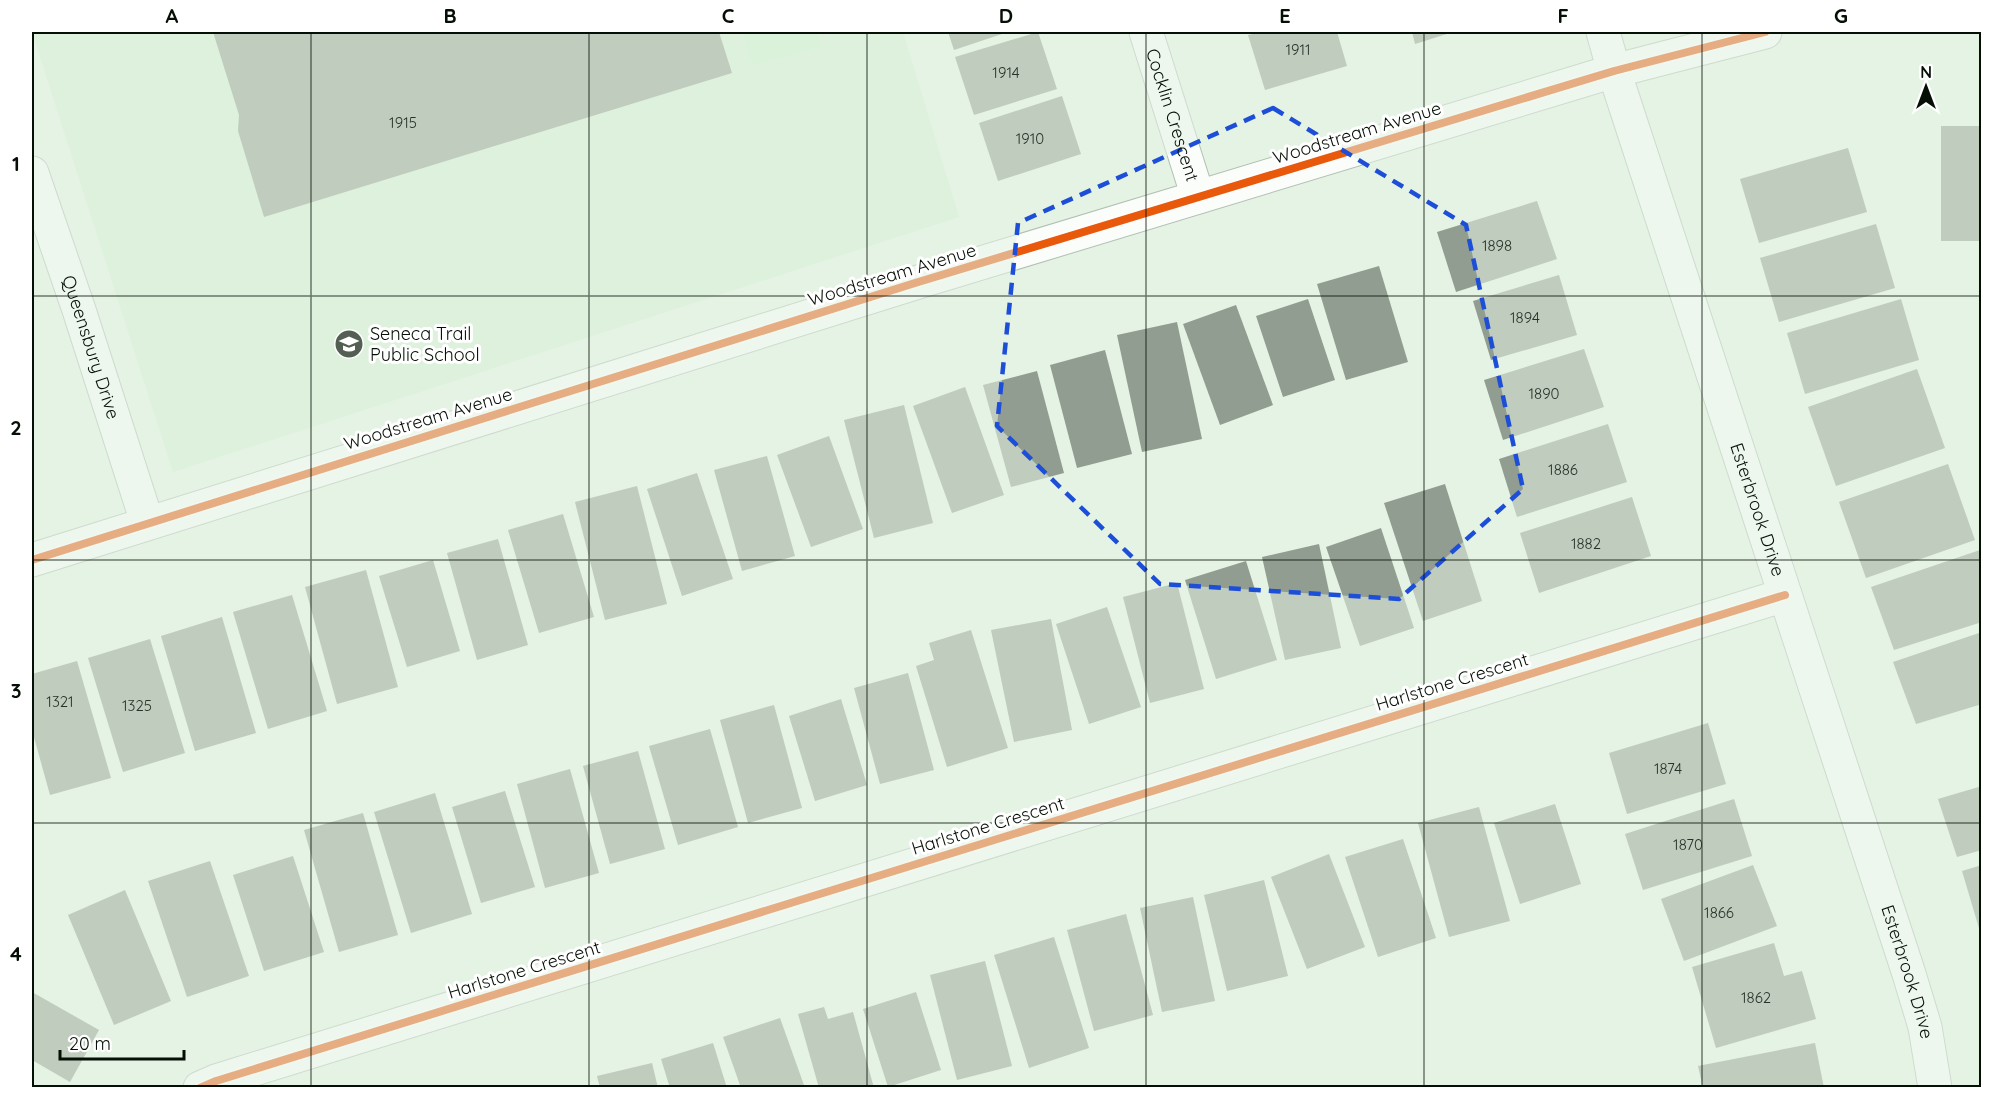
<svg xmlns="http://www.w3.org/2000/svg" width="2013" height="1119" viewBox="0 0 2013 1119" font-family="Quicksand,sans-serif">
<rect width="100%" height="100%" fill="#e4f3e3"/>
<!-- built -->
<path fill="#d7f0d6" d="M32,32H903L959,217L173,472Z"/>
<!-- green -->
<path fill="#cdf2cc" d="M742,32H817L821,46L753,66Z"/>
<!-- building -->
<g fill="#929d91">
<path d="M213,32H719L732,73L264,217L238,131L239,115Z"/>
<path d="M948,32H1008L954,50Z"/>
<path d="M1038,32L1057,89L974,115L955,57Z"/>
<path d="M1261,32H1337L1347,66L1265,90L1248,35Z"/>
<path d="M1412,32H1453L1415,44Z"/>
<path d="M1062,96L1081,154L998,181L979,123Z"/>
<rect x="1941" y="126" width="41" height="115"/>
<path d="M1848,148L1867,212L1759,243L1740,179Z"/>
<path d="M1537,201L1557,259L1456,292L1437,232Z"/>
<path d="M1876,224L1895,288L1779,322L1760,258Z"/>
<path d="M1379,266L1408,362L1346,380L1317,284Z"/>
<path d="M1559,275L1577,335L1491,360L1473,301Z"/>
<path d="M1308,299L1335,380L1283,397L1256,316Z"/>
<path d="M1901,299L1919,360L1805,394L1787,333Z"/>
<path d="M1236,305L1273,405L1220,425L1183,324Z"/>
<path d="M1177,322L1202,439L1142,452L1117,335Z"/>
<path d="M1584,349L1604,407L1503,440L1484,380Z"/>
<path d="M1105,350L1132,454L1077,468L1050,365Z"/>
<path d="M1917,369L1945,448L1836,486L1808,407Z"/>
<path d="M1037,371L1064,473L1011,487L983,385Z"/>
<path d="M965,387L1004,495L952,513L913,406Z"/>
<path d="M904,405L933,523L874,538L844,420Z"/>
<path d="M1608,424L1627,482L1517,517L1499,459Z"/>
<path d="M829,436L863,529L811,547L777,455Z"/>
<path d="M767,456L795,556L742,571L714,470Z"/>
<path d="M1948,464L1975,540L1866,578L1839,502Z"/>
<path d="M697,473L733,579L682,596L647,489Z"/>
<path d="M1445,484L1482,601L1423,621L1384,503Z"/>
<path d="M637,486L667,604L605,620L575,502Z"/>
<path d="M1632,497L1651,556L1539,593L1520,533Z"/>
<path d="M563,514L594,617L539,633L508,530Z"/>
<path d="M1381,528L1414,628L1360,646L1326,547Z"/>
<path d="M498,539L528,645L477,660L447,553Z"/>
<path d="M1319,544L1341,648L1285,660L1262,557Z"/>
<path d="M1980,550L1982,622L1894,650L1871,587Z"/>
<path d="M433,560L460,651L407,667L379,576Z"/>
<path d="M1246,561L1277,660L1216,679L1185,580Z"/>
<path d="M366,570L398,687L337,704L305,587Z"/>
<path d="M1177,583L1204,689L1150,703L1123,597Z"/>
<path d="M292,595L327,711L268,729L233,612Z"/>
<path d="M1107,607L1141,707L1089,724L1056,624Z"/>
<path d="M222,617L256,733L195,751L161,636Z"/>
<path d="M1051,619L1072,730L1014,742L991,630Z"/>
<path d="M971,630L1008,748L947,767L916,666L934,660L929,643Z"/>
<path d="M1982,632V704L1916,724L1893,662Z"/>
<path d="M150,639L185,753L123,772L88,658Z"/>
<path d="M77,661L111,778L50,795L32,730V674Z"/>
<path d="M908,673L934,770L880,784L854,688Z"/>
<path d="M841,699L867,785L815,801L789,716Z"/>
<path d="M774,705L802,808L748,823L720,720Z"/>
<path d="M1708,723L1726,784L1627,814L1609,753Z"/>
<path d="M710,729L738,827L678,845L649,746Z"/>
<path d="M638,751L665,849L610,864L583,766Z"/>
<path d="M570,769L599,873L545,888L517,784Z"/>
<path d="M1982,786V850L1957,857L1938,799Z"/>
<path d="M505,791L535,887L481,903L452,807Z"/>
<path d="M435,793L472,914L411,933L374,812Z"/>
<path d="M1734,799L1752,856L1643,890L1625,834Z"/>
<path d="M1555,804L1581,884L1520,904L1494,823Z"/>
<path d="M1479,807L1510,921L1449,937L1418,823Z"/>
<path d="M363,813L398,935L339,952L304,830Z"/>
<path d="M1403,839L1436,938L1378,957L1345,857Z"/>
<path d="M1329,854L1365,947L1307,969L1271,877Z"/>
<path d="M293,856L324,952L264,971L233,875Z"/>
<path d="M210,861L249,976L187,997L148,881Z"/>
<path d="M1753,865L1777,926L1684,961L1661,899Z"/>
<path d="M1982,865V935H1981L1962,871Z"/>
<path d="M1264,880L1288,976L1227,991L1204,895Z"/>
<path d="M125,890L171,1001L114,1025L68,915Z"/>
<path d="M1193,897L1215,1001L1162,1012L1140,908Z"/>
<path d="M1126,914L1153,1015L1094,1031L1067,930Z"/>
<path d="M1054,937L1089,1048L1029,1068L994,955Z"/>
<path d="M1774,943L1784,976L1802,971L1816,1019L1716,1048L1692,967Z"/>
<path d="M985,961L1012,1066L957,1080L930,975Z"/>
<path d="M32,992L99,1030L70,1082L32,1060Z"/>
<path d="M916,992L941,1070L888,1087L863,1009Z"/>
<path d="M824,1007L828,1019L853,1012L874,1088H819L798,1014Z"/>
<path d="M780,1018L805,1088H741L723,1037Z"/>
<path d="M713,1043L727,1088H670L661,1059Z"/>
<path d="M1815,1043L1824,1088H1703L1698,1066Z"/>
<path d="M652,1063L658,1088H600L597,1076Z"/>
</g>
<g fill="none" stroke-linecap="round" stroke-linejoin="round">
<!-- minor casing -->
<g stroke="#b3bfb3" stroke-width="35">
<g id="minor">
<path id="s1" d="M1146,32L1198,197"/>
<path id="s2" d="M1603,32L1614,71L1909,974L1925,1027L1935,1088"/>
<path id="s3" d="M32,173L79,310L147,522"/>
<path d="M32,560L915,283L1614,71L1765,32"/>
<path d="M200,1088L216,1081L1785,595"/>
</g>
</g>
<!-- minor -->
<use href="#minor" stroke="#fbfdfb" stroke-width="33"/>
<!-- cycleway casing -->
<g stroke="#fff" stroke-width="11">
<g id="cycleway">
<path d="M32,560L915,283L1614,71L1765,32"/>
<path d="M200,1088L216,1081L1785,595"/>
</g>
</g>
<!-- cycleway -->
<use href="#cycleway" stroke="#e8590c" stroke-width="8"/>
</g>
<!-- marked area -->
<path d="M0 0H2013V1119H0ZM1273,108L1466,225L1523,489L1399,599L1160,584L997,426L1018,223Z" fill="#e4f3e3" fill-opacity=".55" fill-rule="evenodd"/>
<path fill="none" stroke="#1d4ed8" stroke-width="4.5" stroke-dasharray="12 8" stroke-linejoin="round" d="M1273,108L1466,225L1523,489L1399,599L1160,584L997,426L1018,223Z"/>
<!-- grid -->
<path fill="none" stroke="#060f06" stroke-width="1.5" stroke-opacity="0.55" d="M311,32V1088M589,32V1088M867,32V1088M1146,32V1088M1424,32V1088M1702,32V1088M32,296H1982M32,560H1982M32,823H1982"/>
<!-- icons -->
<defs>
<g id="school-disc" transform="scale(1.5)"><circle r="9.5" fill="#545f53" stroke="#fff"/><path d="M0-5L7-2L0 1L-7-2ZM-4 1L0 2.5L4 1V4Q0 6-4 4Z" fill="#fff"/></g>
</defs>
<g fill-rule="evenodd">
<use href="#school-disc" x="349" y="344"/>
</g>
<g text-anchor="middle" stroke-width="6" stroke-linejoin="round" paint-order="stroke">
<!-- number labels -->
<g font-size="15" fill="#293229">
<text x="1298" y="55">1911</text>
<text x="1006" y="78">1914</text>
<text x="403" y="128">1915</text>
<text x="1030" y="144">1910</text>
<text x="1497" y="251">1898</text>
<text x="1525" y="323">1894</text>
<text x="1544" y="399">1890</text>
<text x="1563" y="475">1886</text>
<text x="1586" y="549">1882</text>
<text x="60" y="707">1321</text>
<text x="137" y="711">1325</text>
<text x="1668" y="774">1874</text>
<text x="1688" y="850">1870</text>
<text x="1719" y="918">1866</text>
<text x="1756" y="1003">1862</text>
</g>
<!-- street labels -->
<g font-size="18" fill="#060f06" stroke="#fff">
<text dy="6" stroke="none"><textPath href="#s1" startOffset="87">Cocklin Crescent</textPath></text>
<text transform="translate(1357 133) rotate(-17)" y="6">Woodstream Avenue</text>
<text transform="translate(892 275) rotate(-17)" y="6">Woodstream Avenue</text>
<text dy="6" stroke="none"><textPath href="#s3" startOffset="184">Queensbury Drive</textPath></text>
<text transform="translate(428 419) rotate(-17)" y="6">Woodstream Avenue</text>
<text dy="6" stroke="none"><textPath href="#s2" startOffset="502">Esterbrook Drive</textPath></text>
<text transform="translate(1452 682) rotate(-17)" y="6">Harlstone Crescent</text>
<text transform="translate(988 826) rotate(-17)" y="6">Harlstone Crescent</text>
<text transform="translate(524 970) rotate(-17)" y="6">Harlstone Crescent</text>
<text dy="6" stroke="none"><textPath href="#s2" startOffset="988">Esterbrook Drive</textPath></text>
</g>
<!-- poi labels -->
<g font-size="18" fill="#060f06" stroke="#fff" text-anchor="start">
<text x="370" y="340">Seneca Trail<tspan x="370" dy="21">Public School</tspan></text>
</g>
</g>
<!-- border -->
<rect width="2013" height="1119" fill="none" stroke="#ffffff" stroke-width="66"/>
<!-- north arrow -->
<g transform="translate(1926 87)" stroke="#ffffff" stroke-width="4.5" paint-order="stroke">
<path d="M0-4.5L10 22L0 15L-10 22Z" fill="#060f06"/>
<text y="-9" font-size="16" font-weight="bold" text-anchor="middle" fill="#060f06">N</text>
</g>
<!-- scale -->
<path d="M60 1050v9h124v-9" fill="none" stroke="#060f06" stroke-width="3"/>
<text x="69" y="1050" font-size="18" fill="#060f06" stroke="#ffffff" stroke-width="4.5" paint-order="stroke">20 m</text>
<rect x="33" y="33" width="1947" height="1053" fill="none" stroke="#060f06" stroke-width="2"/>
<g font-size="20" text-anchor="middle" font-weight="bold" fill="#060f06">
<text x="172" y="23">A</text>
<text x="450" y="23">B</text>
<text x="728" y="23">C</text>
<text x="1006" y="23">D</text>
<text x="1285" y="23">E</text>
<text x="1563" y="23">F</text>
<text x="1841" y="23">G</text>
<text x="16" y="171">1</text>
<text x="16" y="435">2</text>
<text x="16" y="698">3</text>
<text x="16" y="961">4</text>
</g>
</svg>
